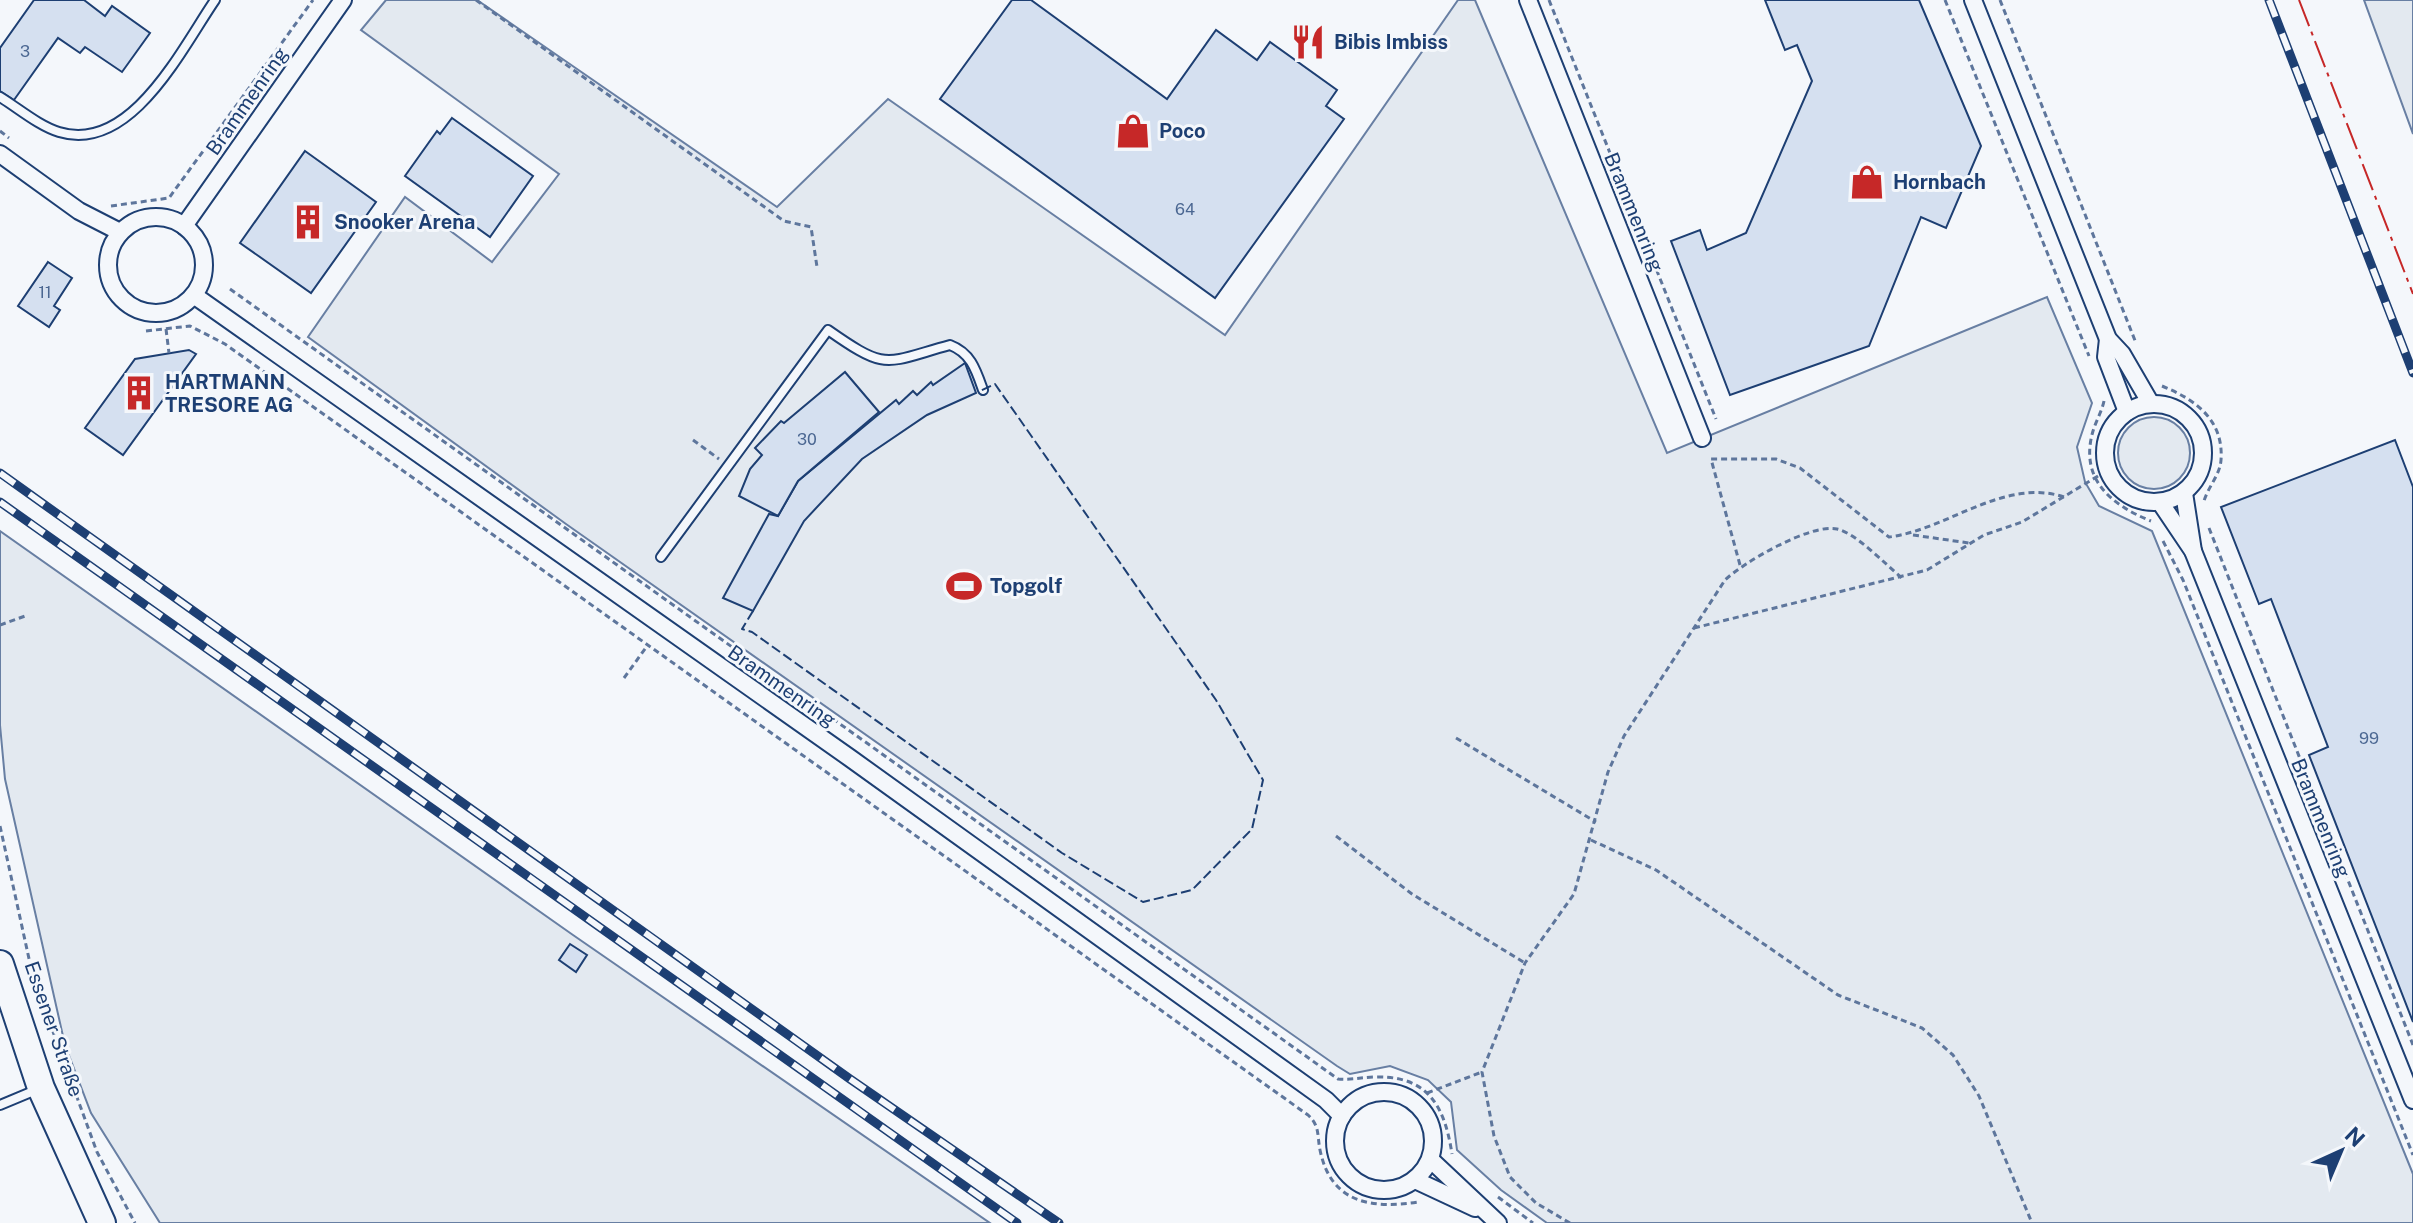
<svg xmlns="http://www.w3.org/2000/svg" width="2413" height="1223" viewBox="0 0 2413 1223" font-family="'Public Sans',sans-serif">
<rect width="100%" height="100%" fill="#f4f7fb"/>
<!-- green -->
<g fill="#e3e9f0" stroke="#687fa3" stroke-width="2">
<path d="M386,0H477L777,207L888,99L1225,335L1458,0H1475L1667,453L2047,297L2092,403L2077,447L2085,482L2099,506L2152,531L2413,1174V1223H1547L1501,1190L1457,1150L1451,1102L1428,1080L1390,1066L1350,1074L1337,1066L566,524L308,337L405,197L492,262L559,174L361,30Z"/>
<path d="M2364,0H2413V134Z"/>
<circle cx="2154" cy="453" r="36"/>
<path d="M0,531L573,935L990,1223H160L91,1113L65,1045L5,779L0,725Z"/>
</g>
<!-- building -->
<g fill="#d5e0f0" stroke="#1d3f73" stroke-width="2">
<path d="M34,0H84L105,16L112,6L150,33L122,72L85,47L80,53L58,38L14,100L0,91V48Z"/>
<path d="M1012,0H1031L1167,99L1216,30L1257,60L1270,42L1337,90L1326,106L1344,119L1215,298L940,99Z"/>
<path d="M1765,0H1919L1981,146L1946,228L1921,217L1869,346L1730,395L1671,241L1700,230L1707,250L1746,233L1812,81L1797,45L1785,50Z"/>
<path d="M452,118L533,176L490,237L405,176L437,131L440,134Z"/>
<path d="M305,151L376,202L311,293L240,243Z"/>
<path d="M48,262L72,278L54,306L60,310L49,327L18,306Z"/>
<path d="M189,350L196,354L123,455L85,428L135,359Z"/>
<path d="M965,363L976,393L927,415L862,459L804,521L753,611L723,598L769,514L778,516L798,481L896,400L899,404L913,391L917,395L931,382L933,385Z"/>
<path d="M845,372L879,412L798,481L778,516L739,496L750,469L762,455L755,448L781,421L784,423Z"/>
<path d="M2395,440L2413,487V1022L2309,755L2328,747L2271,599L2259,604L2221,507Z"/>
<path d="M570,944L587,955L576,972L559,960Z"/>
</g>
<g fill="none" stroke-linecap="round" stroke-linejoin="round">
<!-- service casing -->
<g stroke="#1d3f73" stroke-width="12">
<g id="service">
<path d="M0,97C18,108 39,126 59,132C131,154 182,48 215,0"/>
<path d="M661,557L828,330C888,372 884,363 950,345C971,353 976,370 983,390"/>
<path d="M0,1105L36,1090"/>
</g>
</g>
<!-- minor casing -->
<g stroke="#1d3f73" stroke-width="20">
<g id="minor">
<path d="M1528,0L1702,438"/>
<path d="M1973,0L2108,339L2122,354L2151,404"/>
<path d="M0,154L79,211L120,232"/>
<circle cx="156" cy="265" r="48"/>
<path d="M184,226L343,0"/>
<path d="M195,296L850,758L1326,1100L1342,1116"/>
<path d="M2108,339L2106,357L2127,412"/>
<circle cx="2154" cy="453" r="49"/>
<path d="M2184,493L2193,551"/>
<path d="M2160,502L2193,551L2413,1100"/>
<circle cx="1384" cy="1141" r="49"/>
<path d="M1431,1160L1498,1223"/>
<path d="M1415,1180L1475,1208"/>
</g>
</g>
<!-- primary casing -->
<g stroke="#1d3f73" stroke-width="30">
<path id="primary" d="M0,964L41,1088L102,1223"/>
</g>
<!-- path -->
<g stroke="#5e769c" stroke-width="3" stroke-dasharray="6 4" stroke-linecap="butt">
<path d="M476,0L784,221L811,227L817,267"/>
<path d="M1549,0L1716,419"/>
<path d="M1945,0L2089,356"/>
<path d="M2000,0L2136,343"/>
<path d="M0,131L9,138"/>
<path d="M111,206L169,198L313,0"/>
<path d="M230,289L1338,1079C1352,1080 1363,1077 1377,1077C1430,1076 1445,1109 1452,1154"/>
<path d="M166,329L169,353"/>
<path d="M146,331L190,326L225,344L1308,1115C1320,1126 1317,1135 1320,1150C1331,1204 1372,1209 1419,1202"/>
<path d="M2162,386C2194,399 2224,419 2221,460C2220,475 2208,487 2204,501"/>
<path d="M2104,401C2102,411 2096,421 2093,431C2079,479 2111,505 2151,521"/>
<path d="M693,440L719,459"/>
<path d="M2209,528L2413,1045"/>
<path d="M1913,535L1969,543"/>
<path d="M2163,541L2183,580L2413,1155"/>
<path d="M1740,565L1711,459H1776L1800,468L1889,537C1947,530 2004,477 2064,497"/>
<path d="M0,625L28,615"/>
<path d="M1694,628L1927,570L1984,535L2022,522L2108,470"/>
<path d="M624,678L647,646"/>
<path d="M1456,738L1596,822"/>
<path d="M0,826L33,977L97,1152L135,1223"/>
<path d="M1336,836L1412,894L1525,963"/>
<path d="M1591,840L1656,870L1838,995L1922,1028L1953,1055L1979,1096L2032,1223"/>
<path d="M1427,1093L1482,1072"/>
<path d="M1498,1197L1533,1223"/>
<path d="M1570,1223L1536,1203L1510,1177L1494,1136L1482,1072L1525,963L1574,894L1608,772L1624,736L1725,580C1744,562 1811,523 1837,529C1856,533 1886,565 1902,578"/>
</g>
<!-- service -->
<use href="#service" stroke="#f4f7fb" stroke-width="8"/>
<!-- minor -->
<use href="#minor" stroke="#f4f7fb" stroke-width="16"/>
<!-- primary -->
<use href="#primary" stroke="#f4f7fb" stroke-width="26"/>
<!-- rail casing -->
<g stroke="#1d3f73" stroke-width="9">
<g id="rail">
<path d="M2269,0L2413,373"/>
<path d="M0,473L850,1079L1059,1223"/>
<path d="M0,502L1017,1223"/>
</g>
</g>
<!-- rail -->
<use href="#rail" stroke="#f4f7fb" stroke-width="6" stroke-dasharray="18" stroke-linecap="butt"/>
<!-- fence -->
<path stroke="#1d3f73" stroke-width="2" stroke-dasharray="10 4" stroke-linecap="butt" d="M753,611L742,629L752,632L1062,853L1143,902L1192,890L1252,829L1263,780L1216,700L995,384L980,391"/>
<!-- power -->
<path stroke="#c62828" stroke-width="2" stroke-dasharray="28 6 4 6" stroke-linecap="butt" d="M2299,0L2413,294"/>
</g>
<!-- icons -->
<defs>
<g id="restaurant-bare" transform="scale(2.76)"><path d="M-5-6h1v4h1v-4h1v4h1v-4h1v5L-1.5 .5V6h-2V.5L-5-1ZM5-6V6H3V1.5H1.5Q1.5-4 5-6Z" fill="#c62828" stroke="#f4f7fb" stroke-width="2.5" paint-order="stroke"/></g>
<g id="shop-bare" transform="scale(2.76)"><path d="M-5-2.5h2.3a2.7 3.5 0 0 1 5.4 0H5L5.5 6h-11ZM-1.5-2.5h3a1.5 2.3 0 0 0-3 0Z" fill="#c62828" stroke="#f4f7fb" stroke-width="2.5" paint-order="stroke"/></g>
<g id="building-bare" transform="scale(2.76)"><path d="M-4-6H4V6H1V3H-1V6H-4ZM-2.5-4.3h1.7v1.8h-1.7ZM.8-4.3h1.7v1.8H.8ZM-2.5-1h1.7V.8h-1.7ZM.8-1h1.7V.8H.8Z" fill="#c62828" stroke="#f4f7fb" stroke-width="2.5" paint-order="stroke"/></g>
<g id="stadium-bare" transform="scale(2.76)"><path d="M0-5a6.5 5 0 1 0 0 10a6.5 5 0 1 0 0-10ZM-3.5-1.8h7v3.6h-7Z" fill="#c62828" stroke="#f4f7fb" stroke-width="2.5" paint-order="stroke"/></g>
</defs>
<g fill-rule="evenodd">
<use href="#restaurant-bare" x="1308" y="42"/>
<use href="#shop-bare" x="1133" y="131"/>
<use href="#shop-bare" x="1867" y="182"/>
<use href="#building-bare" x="308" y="222"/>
<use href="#building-bare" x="139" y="393"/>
<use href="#stadium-bare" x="964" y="586"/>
</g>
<g text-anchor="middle" stroke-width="6" stroke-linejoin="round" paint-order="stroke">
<!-- number labels -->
<g font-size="16" fill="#4b6792">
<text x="25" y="57">3</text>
<text x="1185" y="215">64</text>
<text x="45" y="298">11</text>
<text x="807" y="445">30</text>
<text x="2369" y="744">99</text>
</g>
<!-- poi labels -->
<g font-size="20" font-weight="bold" fill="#1d3f73" stroke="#f4f7fb" text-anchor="start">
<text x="1334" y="49">Bibis Imbiss</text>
<text x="1159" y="138">Poco</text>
<text x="1893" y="189">Hornbach</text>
<text x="334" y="229">Snooker Arena</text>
<text x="165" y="389">HARTMANN<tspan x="165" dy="23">TRESORE AG</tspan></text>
<text x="990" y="593">Topgolf</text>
</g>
<!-- street labels -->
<g font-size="20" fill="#1d3f73" stroke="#f4f7fb">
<text transform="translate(247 101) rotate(-55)" y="7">Brammenring</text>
<text transform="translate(1634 212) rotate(68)" y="7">Brammenring</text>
<text transform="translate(782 686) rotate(35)" y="7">Brammenring</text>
<text transform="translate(2321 818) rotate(68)" y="7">Brammenring</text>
<text transform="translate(54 1029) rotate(71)" y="7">Essener Straße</text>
</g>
</g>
<!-- north arrow -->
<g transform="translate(2341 1151) rotate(44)" stroke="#f4f7fb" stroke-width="6" paint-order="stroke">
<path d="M0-6L14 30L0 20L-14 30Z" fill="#1d3f73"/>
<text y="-12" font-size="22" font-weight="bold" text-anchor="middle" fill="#1d3f73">N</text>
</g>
</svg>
